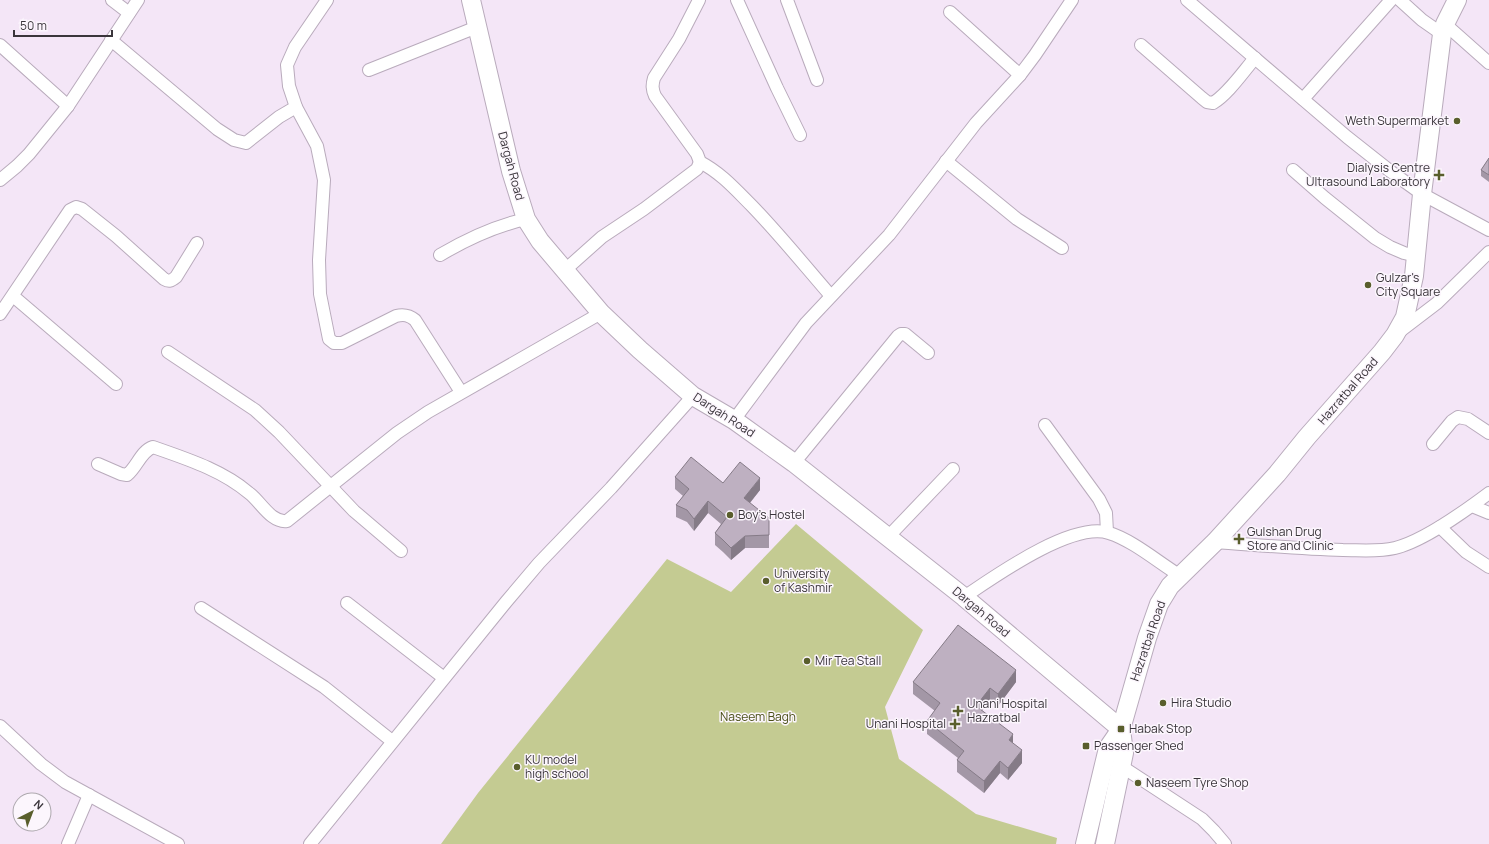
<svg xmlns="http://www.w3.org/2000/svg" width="1489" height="844" viewBox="0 0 1489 844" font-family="Manrope,sans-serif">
<rect width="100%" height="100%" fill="#f4e6f7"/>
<!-- green -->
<path fill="#c4cb92" d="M796,524L923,630L885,707L899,759L976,814L1057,838L1056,844H441L478,793L667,559L731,592Z"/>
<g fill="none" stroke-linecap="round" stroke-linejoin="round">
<!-- street casing -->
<g stroke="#b9abbc" stroke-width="14">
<g id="street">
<path d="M112,0L129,13"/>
<path d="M327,0L295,47L287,65L289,86L296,107L317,146L324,180L319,260L320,294L329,339L334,343H342L396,316C404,314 409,315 415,320L461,392"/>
<path d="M699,0L679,39L654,78C652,85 652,89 655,96L697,154L700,162C721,173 735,189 752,206C779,234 805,266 831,296"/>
<path d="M737,0L777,88L800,135"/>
<path d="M787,0L817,80"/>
<path d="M1187,0L1347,137L1390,171L1422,194L1489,230"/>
<path d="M1400,0L1422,20L1442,34"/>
<path d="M950,12L1020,75"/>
<path d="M1445,24L1489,63"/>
<path d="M111,40L217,129L234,140L246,143L279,117L296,107"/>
<path d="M0,45L68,106"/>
<path d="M1141,45L1202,98L1207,102L1213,103C1228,94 1243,72 1255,58"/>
<path d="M369,70L477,27"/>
<path d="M1303,99L1391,0"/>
<path d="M946,161L1017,219L1062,248"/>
<path d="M1293,170L1325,198L1375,238L1390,247L1404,253L1417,256"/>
<path d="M0,180L17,166L29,154L68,106L138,0"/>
<path d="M440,255C467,239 495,226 526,219"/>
<path d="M565,270L602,237L644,209L693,172L697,169L700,162"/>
<path d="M13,296L116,384"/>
<path d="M0,314L70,210L76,207L82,209L116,236L164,279C169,282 171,281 176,277L197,243"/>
<path d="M1399,332L1437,303L1489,252"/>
<path d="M168,352L255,410L279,432L354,511L401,551"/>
<path d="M734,420L806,323L889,235L976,123L1020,75L1035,55L1072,0"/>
<path d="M1045,425L1099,499L1106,513L1107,532"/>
<path d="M1433,444L1452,421L1458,417L1468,419L1489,433"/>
<path d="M794,463L898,336L901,334H905L928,353"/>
<path d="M98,464L121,474L127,475C137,467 141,451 153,447C187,459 222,470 249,493C261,502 271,523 287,521L397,433L428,412L601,313"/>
<path d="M1472,506L1489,513"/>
<path d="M1440,527L1466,552L1489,567"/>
<path d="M888,537L953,469"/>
<path d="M1215,542C1258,545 1300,549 1343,550C1360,550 1378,552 1395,548C1424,541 1465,511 1489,493"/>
<path d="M964,597C994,577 1072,521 1109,533C1132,540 1158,562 1179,575"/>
<path d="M347,603L444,678"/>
<path d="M201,608L324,687L392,741"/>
<path d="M0,726L41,764L65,782L178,844"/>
<path d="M1121,766L1202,819L1214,831L1225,844"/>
<path d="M68,844L89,795"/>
<path d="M310,844L506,602L539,563L611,488L693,396"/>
</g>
</g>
<!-- secondary casing -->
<g stroke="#b9abbc" stroke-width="20">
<g id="secondary">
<path d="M471,0L511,171L526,219L540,241L601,313L640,350L693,396L734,420L794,463L964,597L1121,729"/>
<path d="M1085,844L1108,748L1121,729L1147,638L1159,604L1170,586L1215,542L1277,474L1307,437L1382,352L1395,335L1405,317L1414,276L1422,194L1442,34L1445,24L1457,0"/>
<path d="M1105,844L1124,753L1121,729"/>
</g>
</g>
<!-- street -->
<use href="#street" stroke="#fff" stroke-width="12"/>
<!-- secondary -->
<use href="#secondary" stroke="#fff" stroke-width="18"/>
</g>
<!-- wall -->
<g fill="#a397a6">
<path d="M1489,158V182L1481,176V170Z"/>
<path d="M675,477L723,483L760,490L750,503L769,535V548H745L731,560L723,552L715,545V533L721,524L708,513L694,531L687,522L676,517V505L683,496L675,489Z"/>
<path d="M913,682H1016L998,706L990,700L982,710L1013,743L1022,763L1008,780L1000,773L984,793L957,772V760L958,758L927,734V721L935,711L913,694Z"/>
</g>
<!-- shaded-wall -->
<g fill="#857b87">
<path d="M760,478V490L744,510V498Z"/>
<path d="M708,501V513L694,531V519Z"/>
<path d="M745,536V548L731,560V548Z"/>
<path d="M1016,670V682L998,706V694Z"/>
<path d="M990,688V700L976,718V706Z"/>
<path d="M1013,734V746L1009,740Z"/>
<path d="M1022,750V763L1008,780V768Z"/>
<path d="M1000,761V773L984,793V781Z"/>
</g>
<!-- building -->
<g fill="#beb0c1" stroke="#857b87">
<path d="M1489,158V175L1481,170Z"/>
<path d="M691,457L723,483L740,462L760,478L744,498L769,518V535L745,536L731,548L723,540L715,533L727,517L708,501L694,519L687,510L676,505L689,489L675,477Z"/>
<path d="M958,625L1016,670L998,694L990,688L976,706L1013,734L1009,740L1022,750L1008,768L1000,761L984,781L957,760L964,751L927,721L940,703L913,682Z"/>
</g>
<!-- markers -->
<g fill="#595e2c" stroke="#fcf6fd" stroke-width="1.5">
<circle cx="1457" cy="121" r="4"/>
<path d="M1437 169h4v4h4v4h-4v4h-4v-4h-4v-4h4z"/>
<circle cx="1368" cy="285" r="4"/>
<circle cx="730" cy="515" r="4"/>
<path d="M1237 533h4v4h4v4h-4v4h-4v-4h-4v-4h4z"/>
<circle cx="766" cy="581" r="4"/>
<circle cx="807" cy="661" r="4"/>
<circle cx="1163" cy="703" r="4"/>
<path d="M956 705h4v4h4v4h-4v4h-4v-4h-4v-4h4z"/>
<path d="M953 718h4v4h4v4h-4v4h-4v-4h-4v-4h4z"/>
<rect x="1117" y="725" width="8" height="8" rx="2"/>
<rect x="1082" y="742" width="8" height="8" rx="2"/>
<circle cx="517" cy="767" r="4"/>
<circle cx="1138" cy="783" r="4"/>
</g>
<g text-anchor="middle" stroke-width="3" stroke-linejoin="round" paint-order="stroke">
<!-- poi labels -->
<g font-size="12" fill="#3a353b" stroke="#fcf6fd" text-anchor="start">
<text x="1449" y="125" text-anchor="end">Weth Supermarket</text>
<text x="1430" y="172" text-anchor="end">Dialysis Centre<tspan x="1430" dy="14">Ultrasound Laboratory</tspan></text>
<text x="1376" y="282">Gulzar's<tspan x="1376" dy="14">City Square</tspan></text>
<text x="738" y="519">Boy's Hostel</text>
<text x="1247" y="536">Gulshan Drug<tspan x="1247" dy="14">Store and Clinic</tspan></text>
<text x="774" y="578">University<tspan x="774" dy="14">of Kashmir</tspan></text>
<text x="815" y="665">Mir Tea Stall</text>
<text x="1171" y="707">Hira Studio</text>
<text x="967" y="708">Unani Hospital<tspan x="967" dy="14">Hazratbal</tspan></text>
<text x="946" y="728" text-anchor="end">Unani Hospital</text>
<text x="1129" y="733">Habak Stop</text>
<text x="1094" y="750">Passenger Shed</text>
<text x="525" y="764">KU model<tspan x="525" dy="14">high school</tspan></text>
<text x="1146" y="787">Naseem Tyre Shop</text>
</g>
<!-- street labels -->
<g font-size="12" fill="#3a353b" stroke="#fcf6fd">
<text transform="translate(511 166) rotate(75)" y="4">Dargah Road</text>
<text transform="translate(1348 391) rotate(-49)" y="4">Hazratbal Road</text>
<text transform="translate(724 415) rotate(33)" y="4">Dargah Road</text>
<text transform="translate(981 612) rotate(40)" y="4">Dargah Road</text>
<text transform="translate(1148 641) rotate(-71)" y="4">Hazratbal Road</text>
</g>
<!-- park labels -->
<g font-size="12" fill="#4c5119" stroke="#fcf6fd">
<text x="758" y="721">Naseem Bagh</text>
</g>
</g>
<!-- north arrow -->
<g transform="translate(32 812) rotate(42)"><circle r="19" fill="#fcf6fd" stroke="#aea9af"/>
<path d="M0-3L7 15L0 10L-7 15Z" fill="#595e2c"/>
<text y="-6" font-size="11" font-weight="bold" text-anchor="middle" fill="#3a353b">N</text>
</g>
<!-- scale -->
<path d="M14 30v6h98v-6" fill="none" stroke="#3a353b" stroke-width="2"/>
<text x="20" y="30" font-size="12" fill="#3a353b" stroke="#fcf6fd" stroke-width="3" paint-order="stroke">50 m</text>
</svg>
